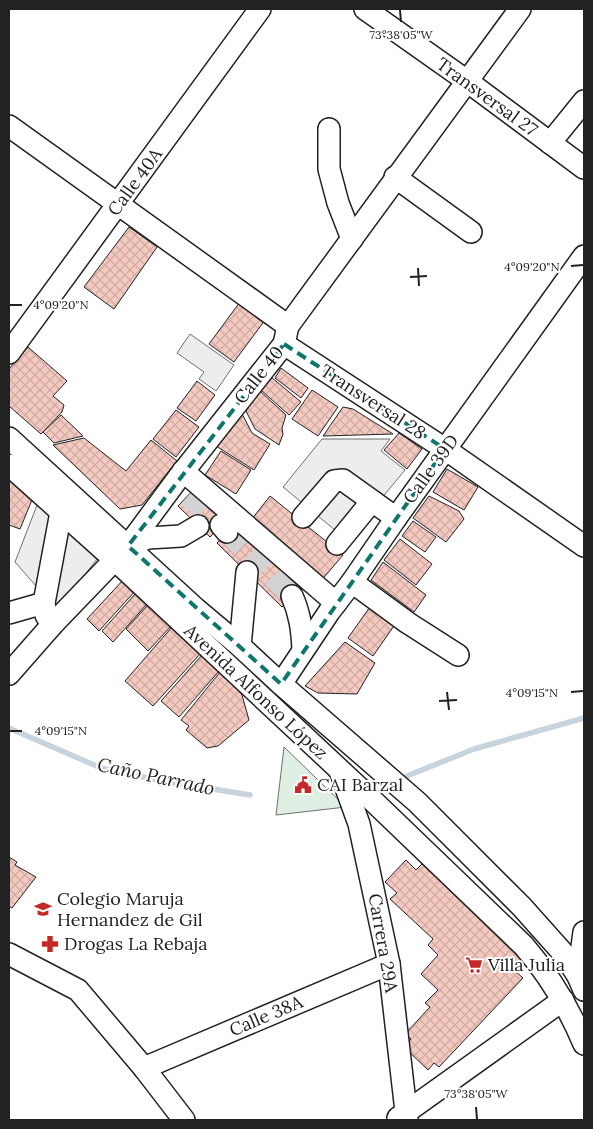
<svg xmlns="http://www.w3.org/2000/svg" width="593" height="1129" viewBox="0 0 593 1129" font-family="Lora,serif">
<defs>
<pattern id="building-cross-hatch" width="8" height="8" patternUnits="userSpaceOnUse" patternTransform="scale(1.25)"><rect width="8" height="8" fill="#f3c9c0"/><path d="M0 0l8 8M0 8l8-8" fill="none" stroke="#d0aca5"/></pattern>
</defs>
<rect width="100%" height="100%" fill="#fff"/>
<!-- green -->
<path fill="#e0efe3" stroke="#6f6f6f" d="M284,747L346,807L276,815Z"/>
<!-- parking -->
<g fill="#ededed" stroke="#6f6f6f">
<path d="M190,334L234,365L216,391L199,379L204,372L177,353Z"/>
<path d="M322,439H390L381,451L405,470L347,540L283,487Z"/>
<path d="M39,500L101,554L55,613L50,602L15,562Z"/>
</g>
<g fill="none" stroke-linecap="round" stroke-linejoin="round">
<!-- stream -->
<g stroke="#c7d3dd" stroke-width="5.5">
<path d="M9,728L101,768L158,780L250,795"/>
<path d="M407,776L474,749L584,718"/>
</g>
</g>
<!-- building -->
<g fill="url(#building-cross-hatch)" stroke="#222">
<path d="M129,227L157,247L114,309L84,287Z"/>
<path d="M240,302L268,316L234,362L209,344Z"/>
<path d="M28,347L67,381L53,396L64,405L62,412L41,434L9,406V369Z"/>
<path d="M281,368L308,388L301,398L275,378Z"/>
<path d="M271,377L301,402L289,415L261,390Z"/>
<path d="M197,381L215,395L196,421L177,408Z"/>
<path d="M312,390L338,407L318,436L292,419Z"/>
<path d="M260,391L286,415L282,428L283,434L279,445L255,429L246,411Z"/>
<path d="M343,407L353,409L393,434L323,436Z"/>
<path d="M239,408L252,433L270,444L254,470L216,446Z"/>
<path d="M176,410L199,427L176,457L153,439Z"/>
<path d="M61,415L83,436L54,443L43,432Z"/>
<path d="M399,433L422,449L407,469L384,450Z"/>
<path d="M84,438L126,471L151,440L177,461L142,505L120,509L53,445Z"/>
<path d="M221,451L251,470L236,494L205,475Z"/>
<path d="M447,469L478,487L464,510L433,492Z"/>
<path d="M9,472L34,495L20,529L9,525Z"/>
<path d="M196,487L228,518L210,537L178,506Z"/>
<path d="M270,496L343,555L320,582L248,524Z"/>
<path d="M429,496L459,511L464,519L446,542L413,518Z"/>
<path d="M413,521L436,537L425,552L402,536Z"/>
<path d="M234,525L300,588L282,607L217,543Z"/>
<path d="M400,539L432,564L416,585L384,560Z"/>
<path d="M383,562L426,595L414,612L371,580Z"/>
<path d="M124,579L136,590L99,631L87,619Z"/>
<path d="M136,593L147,604L113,642L102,631Z"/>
<path d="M372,604L396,623L373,656L348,638Z"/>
<path d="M148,605L171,626L148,651L126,629Z"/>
<path d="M172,627L201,653L153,706L125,681Z"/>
<path d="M345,642L375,663L357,694L318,693L305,686Z"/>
<path d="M203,654L220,670L179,717L161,701Z"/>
<path d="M221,671L230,678L242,695L249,720L218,746L207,748L186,730L189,726L181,720Z"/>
<path d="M9,857L17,862L15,865L36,877L12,908L9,906Z"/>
<path d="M406,860L416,870L422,864L525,960L515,971L523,978L439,1067L434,1063L428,1070L404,1047L411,1039L405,1034L430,1007L425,1003L438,990L421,974L438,955L428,945L433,939L390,899L397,893L385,882Z"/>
</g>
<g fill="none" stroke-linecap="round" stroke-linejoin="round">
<!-- minor-tunnel -->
<g stroke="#d3d3d3" stroke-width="21" stroke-dasharray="21 11" stroke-linecap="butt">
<path d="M188,496L221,525"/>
<path d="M227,532L292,596"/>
</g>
<!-- minor casing -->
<g stroke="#222" stroke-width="24">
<g id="minor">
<path d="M365,9L467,81L584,168"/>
<path d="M9,126L288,326"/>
<path d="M329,129V169L338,203L352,239"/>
<path d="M550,143L584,101"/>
<path d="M395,177L471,232"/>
<path d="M284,344L445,449L584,546"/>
<path d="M9,353L260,9"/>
<path d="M9,438L196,609L240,646L281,684L417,802L522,907L563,953L578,976L584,990"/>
<path d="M9,465L115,560L371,799L524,946C549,975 569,1008 584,1044"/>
<path d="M183,471L336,603"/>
<path d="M303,517L334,481L343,480L396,518"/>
<path d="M221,525L227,532"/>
<path d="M337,544L372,501"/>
<path d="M128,546L148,538L181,536L198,526"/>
<path d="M352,582L408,623L458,655"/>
<path d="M292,596C300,614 302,630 303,649"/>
<path d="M9,613L44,603"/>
<path d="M52,625L46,615L44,603L61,512"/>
<path d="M240,646L247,572"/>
<path d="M9,674L52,625L128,546L179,477L284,344L288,326L520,9"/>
<path d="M281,684L329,612L352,582L396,518L584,256"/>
<path d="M341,774L359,824L389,964L407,1120"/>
<path d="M9,954L78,990L144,1068L184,1120"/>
<path d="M578,976L584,932"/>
<path d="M144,1068L389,964"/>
<path d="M398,1118L563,1000"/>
</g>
</g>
<!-- minor -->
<use href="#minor" stroke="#fff" stroke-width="21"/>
</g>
<!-- marked area -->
<path fill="none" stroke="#0f766e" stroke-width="4" stroke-dasharray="10 6" stroke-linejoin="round" d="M284,344L445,449L281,684L128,546Z"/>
<!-- ticks -->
<path fill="none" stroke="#222" stroke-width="2" d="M400,10L401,22M571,266L583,265M418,268L419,286M410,277L427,276M10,305H22M447,692L449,710M571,692L583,691M439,701L457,700M10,731H22M476,1107L477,1119"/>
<!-- icons -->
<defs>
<g id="civic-bare" transform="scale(1.35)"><path d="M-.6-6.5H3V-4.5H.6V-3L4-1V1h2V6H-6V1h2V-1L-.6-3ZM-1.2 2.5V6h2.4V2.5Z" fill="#c62828" stroke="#fff" stroke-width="2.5" paint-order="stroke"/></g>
<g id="school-bare" transform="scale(1.35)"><path d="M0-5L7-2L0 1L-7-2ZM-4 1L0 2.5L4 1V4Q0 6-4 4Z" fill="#c62828" stroke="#fff" stroke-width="2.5" paint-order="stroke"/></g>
<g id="pharmacy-bare" transform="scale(1.35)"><path d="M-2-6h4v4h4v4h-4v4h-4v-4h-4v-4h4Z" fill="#c62828" stroke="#fff" stroke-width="2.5" paint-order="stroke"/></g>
<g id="supermarket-bare" transform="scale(1.35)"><path d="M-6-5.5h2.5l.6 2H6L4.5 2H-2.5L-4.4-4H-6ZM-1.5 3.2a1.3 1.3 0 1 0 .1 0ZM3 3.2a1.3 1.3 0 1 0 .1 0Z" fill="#c62828" stroke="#fff" stroke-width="2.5" paint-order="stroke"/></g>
</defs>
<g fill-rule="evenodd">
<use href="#civic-bare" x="303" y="785"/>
<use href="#school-bare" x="43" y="909"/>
<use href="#pharmacy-bare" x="50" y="944"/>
<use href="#supermarket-bare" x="474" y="965"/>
</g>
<g text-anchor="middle" stroke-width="4" stroke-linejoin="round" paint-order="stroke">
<!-- street labels -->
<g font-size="18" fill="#222" stroke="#fff">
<text transform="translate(487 97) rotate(36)" y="6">Transversal 27</text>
<text transform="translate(135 182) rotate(-54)" y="6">Calle 40A</text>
<text transform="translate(259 375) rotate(-52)" y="6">Calle 40</text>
<text transform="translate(373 402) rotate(33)" y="6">Transversal 28</text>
<text transform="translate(431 469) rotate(-54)" y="6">Calle 39D</text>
<text transform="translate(256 692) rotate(43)" y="6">Avenida Alfonso López</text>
<text transform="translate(383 943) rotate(80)" y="6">Carrera 29A</text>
<text transform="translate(266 1016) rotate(-23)" y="6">Calle 38A</text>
</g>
<!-- poi labels -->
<g font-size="18" fill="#222" stroke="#fff" text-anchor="start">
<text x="317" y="791">CAI Barzal</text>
<text x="57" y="905">Colegio Maruja<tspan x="57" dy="21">Hernandez de Gil</tspan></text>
<text x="64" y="950">Drogas La Rebaja</text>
<text x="488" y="971">Villa Julia</text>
</g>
<!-- water labels -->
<g font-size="19" font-style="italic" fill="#222" stroke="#fff">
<text transform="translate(156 776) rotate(12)" y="7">Caño Parrado</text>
</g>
</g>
<g font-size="12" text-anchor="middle" fill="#222" stroke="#fff" stroke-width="4" stroke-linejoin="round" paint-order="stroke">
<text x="401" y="39">73°38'05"W</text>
<text x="532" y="271">4°09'20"N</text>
<text x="61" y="309">4°09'20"N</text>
<text x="532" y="697">4°09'15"N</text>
<text x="61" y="735">4°09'15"N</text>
<text x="476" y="1098">73°38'05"W</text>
</g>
<!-- border -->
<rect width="593" height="1129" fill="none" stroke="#222222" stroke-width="20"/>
</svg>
